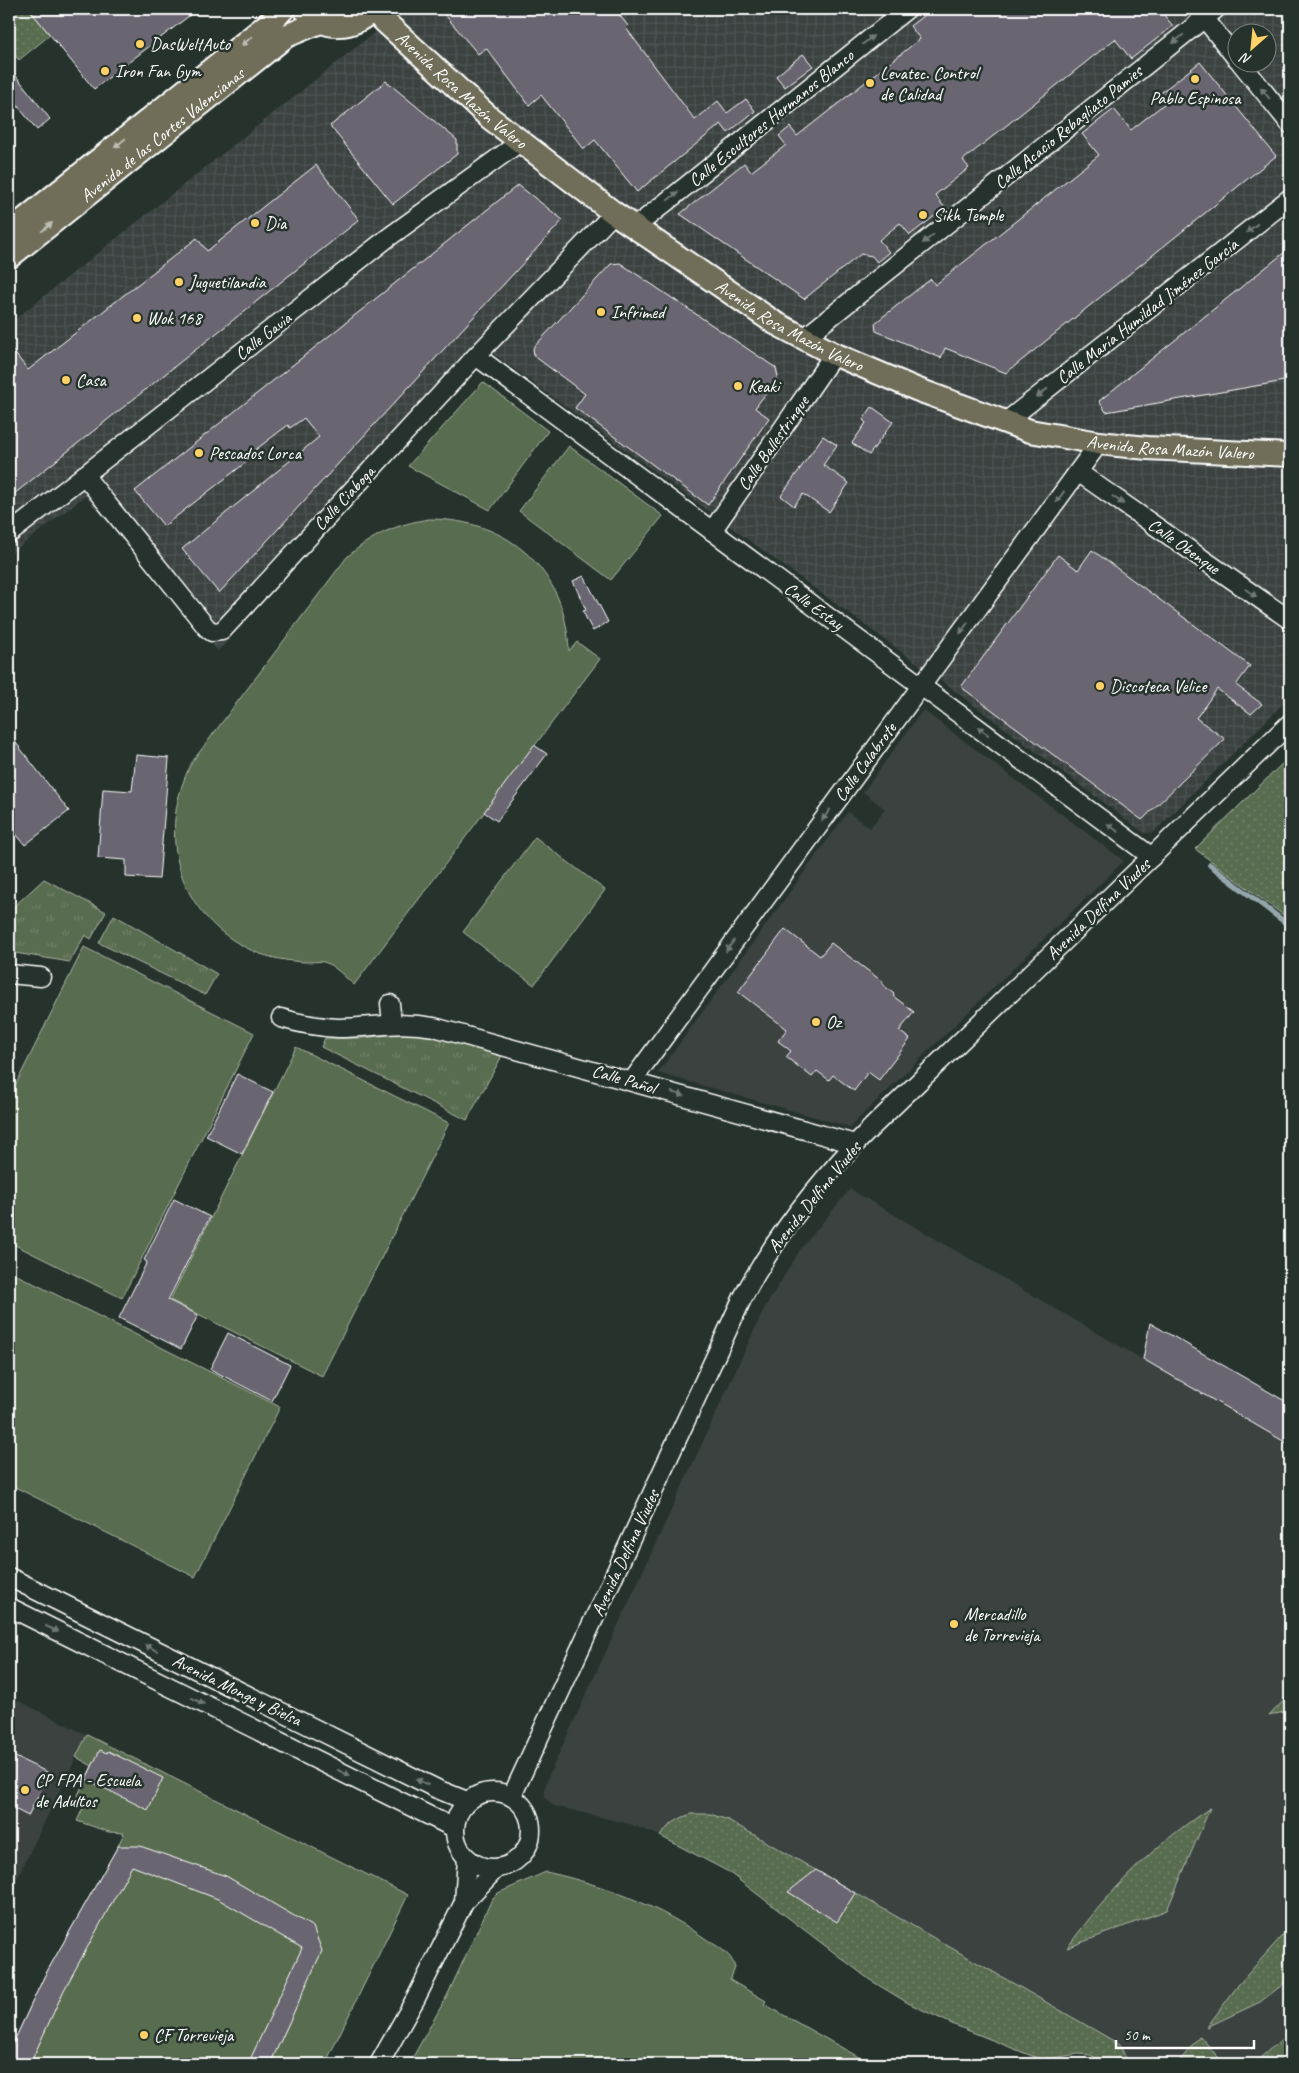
<svg xmlns="http://www.w3.org/2000/svg" width="1299" height="2073" viewBox="0 0 1299 2073" font-family="Caveat,sans-serif">
<defs>
<pattern id="industrial-grid" width="8" height="8" patternUnits="userSpaceOnUse" patternTransform="scale(1.25)"><rect width="8" height="8" fill="#3a4241"/><path d="M0 4h8M4 0v8" fill="none" stroke="#4e5554"/></pattern>
<pattern id="grass-tufts" width="24" height="20" patternUnits="userSpaceOnUse" patternTransform="scale(1.25)"><rect width="24" height="20" fill="#596c4f"/><path d="M3 7l-1-3M5 7V3M7 7l1-3M15 17l-1-3M17 17v-4M19 17l1-3" fill="none" stroke="#728269"/></pattern>
<pattern id="park-dots" width="8" height="8" patternUnits="userSpaceOnUse" patternTransform="scale(1.25)"><rect width="8" height="8" fill="#596c4f"/><path d="M2 2h.1M6 6h.1" fill="none" stroke="#728269" stroke-width="1.8" stroke-linecap="round"/></pattern>
</defs>
<rect width="100%" height="100%" fill="#26332d"/>
<filter id="ink" filterUnits="userSpaceOnUse"><feTurbulence type="fractalNoise" baseFrequency=".02" numOctaves="2"/><feDisplacementMap in="SourceGraphic" scale="10" xChannelSelector="R" yChannelSelector="G"/><feConvolveMatrix kernelMatrix="1 2 1 2 8 2 1 2 1" color-interpolation-filters="sRGB"/></filter>
<g filter="url(#ink)">
<!-- built -->
<g fill="#3a4241">
<path d="M923,710L1124,861L850,1127L658,1073L848,812L870,828L885,809L863,792Z"/>
<path d="M850,1189L1142,1359L1150,1323L1290,1404V2032L1253,2064H1108L1090,2055L1078,2054L1048,2060L1036,2058L952,2024L870,1980L763,1896L727,1871L697,1855L660,1836L630,1824L554,1806L545,1798V1787L549,1775L764,1309L800,1250Z"/>
<path d="M9,1696L87,1735L9,1895Z"/>
</g>
<!-- industrial -->
<path fill="url(#industrial-grid)" fill-rule="evenodd" d="M404,9H1290V697L1153,833H1144L943,682L492,353L218,651L85,496L9,555V324ZM1236,32H1266V62H1236Z"/>
<!-- grass -->
<g fill="url(#grass-tufts)" stroke="#acb6a7">
<path d="M322,9H355C344,16 333,14 322,9Z"/>
<path d="M44,879L106,912L91,939L85,935L70,962L9,952V911Z"/>
<path d="M114,915L217,974L205,995L99,943Z"/>
<path d="M411,1032L428,1034L503,1054L467,1120L321,1047L325,1038H363Z"/>
<path d="M1290,2032V2064H1253Z"/>
</g>
<!-- park -->
<g fill="url(#park-dots)" stroke="#acb6a7">
<path d="M9,9H29L50,35L19,60L9,48Z"/>
<path d="M1290,756V920L1195,849Z"/>
<path d="M1290,1694V1710L1269,1716Z"/>
<path d="M1210,1808L1167,1910L1067,1948C1107,1893 1153,1845 1210,1808Z"/>
<path d="M691,1814H710L728,1820L1119,2044L1125,2056L1124,2064H1108L1090,2055L1078,2054L1042,2060L952,2024L908,2003L870,1980L727,1871L660,1836C669,1824 677,1819 691,1814Z"/>
<path d="M1290,1927V1979L1260,2002L1207,2027L1239,1984Z"/>
<path d="M1200,2036L1224,2064H1177Z"/>
</g>
<!-- pitch -->
<g fill="#596c4f" stroke="#acb6a7">
<path d="M483,382L548,431L490,510L408,466Z"/>
<path d="M569,446L663,516L611,580L519,511Z"/>
<path d="M429,519C509,519 566,570 569,651L577,642L600,659L354,985C346,978 334,965 324,962C318,961 311,962 305,962C287,961 269,958 253,951C177,917 155,833 192,762L347,557C372,535 397,524 429,519Z"/>
<path d="M535,837L605,890L534,985L463,932Z"/>
<path d="M84,947L254,1033L122,1298L9,1242V1098Z"/>
<path d="M296,1047L449,1123L322,1376L170,1300Z"/>
<path d="M15,1274L280,1407L195,1577L9,1484V1287Z"/>
<path d="M87,1735L408,1895L325,2064H9V2052L44,1977L118,1846L124,1833L109,1832L77,1821L83,1808L74,1803L92,1766L76,1757Z"/>
<path d="M546,1872C605,1885 660,1906 709,1941C720,1948 732,1954 735,1968L730,1980L766,2001L764,2004L871,2064H409L447,1996L492,1899L498,1893Z"/>
</g>
<g fill="none" stroke-linecap="round" stroke-linejoin="round">
<!-- stream -->
<path stroke="#95a7ac" stroke-width="5.5" d="M1210,865L1290,926"/>
</g>
<!-- building -->
<g fill="#696571" stroke="#fff">
<path d="M29,9H198L94,89Z"/>
<path d="M440,9H615L628,26L626,28L695,120L718,101L727,113L746,99L755,111L728,133L721,124L637,192L595,140L584,149L541,95L529,105L486,48L478,54Z"/>
<path d="M932,9H1159L1173,26L1131,59L1115,39L963,160L969,168L935,195L945,208L910,235L900,223L879,240L889,252L877,262L872,256L861,254L804,299L680,214L744,163L751,172L786,145L779,136L790,127L797,136L920,39L910,26Z"/>
<path d="M803,54L813,66L785,87L776,76Z"/>
<path d="M1200,62L1276,156L1006,373L945,348L941,358L876,331L875,323L914,292L931,279L935,285L1099,155L1082,134L1114,109L1131,130L1164,104L1158,95Z"/>
<path d="M9,67L50,119L37,130L9,95Z"/>
<path d="M386,81L457,140V154L393,204L330,126Z"/>
<path d="M316,165L359,220L9,498V346L28,370L197,238L207,251Z"/>
<path d="M518,185L563,220L219,593L182,549L319,437L304,418L290,428L288,425L246,457L249,460L164,526L135,491Z"/>
<path d="M1290,248V380L1106,412L1099,401Z"/>
<path d="M620,263L776,368L778,377L755,408L769,418L708,505L575,408L585,394L534,356L533,348L611,264Z"/>
<path d="M872,407L893,422L869,455L852,443L866,423L863,420Z"/>
<path d="M823,436L837,445L823,465L849,483L829,512L803,494L794,506L781,496Z"/>
<path d="M1092,550L1250,666L1236,685L1262,704L1251,714L1217,689L1196,718L1225,739L1142,820L961,687L1058,555L1078,570Z"/>
<path d="M584,576L608,622L593,631L587,620L583,611L586,610L573,581Z"/>
<path d="M9,734L69,811L25,845L9,825Z"/>
<path d="M534,745L547,754L497,821L484,812Z"/>
<path d="M136,755L169,758L159,879L126,877V860L98,858L103,789L132,791Z"/>
<path d="M785,929L820,956L831,943L883,982L882,984L894,994L893,996L914,1012L899,1031L910,1039L879,1080L868,1072L854,1091L833,1075L829,1080L817,1071L812,1077L786,1057L791,1051L778,1041L787,1029L738,992Z"/>
<path d="M237,1074L273,1092L242,1154L206,1136Z"/>
<path d="M174,1199L210,1217L168,1300L198,1315L181,1349L119,1318L147,1262L144,1260Z"/>
<path d="M1150,1323L1290,1404V1445L1143,1359Z"/>
<path d="M228,1333L290,1365L272,1401L210,1369Z"/>
<path d="M100,1750L107,1753L108,1751L163,1778L148,1810L86,1779Z"/>
<path d="M9,1754L49,1773L28,1816L9,1806Z"/>
<path d="M118,1846H140L226,1876L313,1927L322,1951L270,2064H248L302,1948L218,1899L132,1866L64,1990L30,2064H9V2052L44,1977Z"/>
<path d="M816,1870L855,1893L837,1922L788,1892Z"/>
</g>
<g fill="none" stroke-linecap="round" stroke-linejoin="round">
<!-- minor casing -->
<g stroke="#fff" stroke-width="21">
<g id="minor">
<path d="M1198,10L1236,58"/>
<path d="M1240,62L1290,124"/>
<path d="M635,227L907,9"/>
<path d="M803,339L1216,9"/>
<path d="M476,356L1152,857"/>
<path d="M1004,423L1290,198"/>
<path d="M1078,472L1290,620"/>
<path d="M84,475L207,628L212,632L222,631L476,356L614,213"/>
<path d="M712,531L834,354"/>
<path d="M9,534L389,237L520,142"/>
<path d="M9,974L41,977"/>
<path d="M390,1004L392,1023"/>
<path d="M281,1018C300,1024 319,1027 338,1028C373,1028 398,1020 434,1027L855,1144"/>
<path d="M632,1081L1099,443"/>
<path d="M9,1577L437,1789L467,1801"/>
<path d="M9,1607L454,1828"/>
<circle cx="493" cy="1830" r="38"/>
<path d="M512,1796L742,1299C776,1235 821,1178 872,1127L1290,723"/>
<path d="M464,1902L467,1858"/>
<path d="M379,2064L416,1998L464,1902L497,1868"/>
</g>
</g>
<!-- major casing -->
<g stroke="#fff" stroke-width="26">
<g id="major">
<path d="M305,9C324,31 353,30 373,9"/>
<path id="s1" d="M372,10L490,118L614,213L775,323L834,354L916,389L1030,431L1099,443L1147,448L1290,455"/>
<path d="M9,232L273,20L283,9"/>
<path id="s2" d="M9,257L286,36L320,22"/>
</g>
</g>
<!-- minor -->
<use href="#minor" stroke="#26332d" stroke-width="18"/>
<!-- major -->
<use href="#major" stroke="#706e59" stroke-width="22"/>
</g>
<!-- one-way arrows -->
<defs><path id="oneway-solid" d="M-6-.8H1V-3.2L6.5 0L1 3.2V.8H-6Z" transform="scale(1.25)"/></defs>
<g fill="#727a76">
<use href="#oneway-solid" transform="translate(1178 39) rotate(141)"/>
<use href="#oneway-solid" transform="translate(868 40) rotate(-39)"/>
<use href="#oneway-solid" transform="translate(1265 93) rotate(-129)"/>
<use href="#oneway-solid" transform="translate(673 196) rotate(-39)"/>
<use href="#oneway-solid" transform="translate(1252 228) rotate(142)"/>
<use href="#oneway-solid" transform="translate(928 239) rotate(141)"/>
<use href="#oneway-solid" transform="translate(1042 393) rotate(142)"/>
<use href="#oneway-solid" transform="translate(1060 497) rotate(126)"/>
<use href="#oneway-solid" transform="translate(1118 500) rotate(35)"/>
<use href="#oneway-solid" transform="translate(1251 593) rotate(35)"/>
<use href="#oneway-solid" transform="translate(964 628) rotate(126)"/>
<use href="#oneway-solid" transform="translate(983 731) rotate(-143)"/>
<use href="#oneway-solid" transform="translate(826 815) rotate(126)"/>
<use href="#oneway-solid" transform="translate(1113 828) rotate(-143)"/>
<use href="#oneway-solid" transform="translate(730 946) rotate(126)"/>
<use href="#oneway-solid" transform="translate(678 1094) rotate(16)"/>
<use href="#oneway-solid" transform="translate(52 1629) rotate(26)"/>
<use href="#oneway-solid" transform="translate(151 1648) rotate(-154)"/>
<use href="#oneway-solid" transform="translate(198 1701) rotate(26)"/>
<use href="#oneway-solid" transform="translate(344 1773) rotate(26)"/>
<use href="#oneway-solid" transform="translate(422 1782) rotate(-154)"/>
</g>
<g fill="#bfbeb4">
<use href="#oneway-solid" transform="translate(247 41) rotate(141)"/>
<use href="#oneway-solid" transform="translate(120 143) rotate(141)"/>
<use href="#oneway-solid" transform="translate(47 227) rotate(-39)"/>
</g>
</g>
<!-- markers -->
<g fill="#ffd166" stroke="#26332d" stroke-width="2">
<circle cx="140" cy="44" r="5"/>
<circle cx="105" cy="71" r="5"/>
<circle cx="1195" cy="79" r="5"/>
<circle cx="870" cy="83" r="5"/>
<circle cx="923" cy="215" r="5"/>
<circle cx="255" cy="223" r="5"/>
<circle cx="179" cy="282" r="5"/>
<circle cx="601" cy="312" r="5"/>
<circle cx="137" cy="318" r="5"/>
<circle cx="66" cy="380" r="5"/>
<circle cx="738" cy="386" r="5"/>
<circle cx="199" cy="453" r="5"/>
<circle cx="1100" cy="686" r="5"/>
<circle cx="816" cy="1022" r="5"/>
<circle cx="954" cy="1624" r="5"/>
<circle cx="25" cy="1790" r="5"/>
<circle cx="144" cy="2035" r="5"/>
</g>
<g text-anchor="middle" stroke-width="5" stroke-linejoin="round" paint-order="stroke">
<!-- poi labels -->
<g font-size="18" fill="#fff" stroke="#26332d" text-anchor="start">
<text x="150" y="50">DasWeltAuto</text>
<text x="115" y="77">Iron Fan Gym</text>
<text x="880" y="79">Levatec. Control<tspan x="880" dy="21">de Calidad</tspan></text>
<text x="1195" y="104" text-anchor="middle">Pablo Espinosa</text>
<text x="933" y="221">Sikh Temple</text>
<text x="265" y="229">Dia</text>
<text x="189" y="288">Juguetilandia</text>
<text x="611" y="318">Infrimed</text>
<text x="147" y="324">Wok 168</text>
<text x="76" y="386">Casa</text>
<text x="748" y="392">Keaki</text>
<text x="209" y="459">Pescados Lorca</text>
<text x="1110" y="692">Discoteca Velice</text>
<text x="826" y="1028">Oz</text>
<text x="964" y="1620">Mercadillo<tspan x="964" dy="21">de Torrevieja</tspan></text>
<text x="35" y="1786">CP FPA - Escuela<tspan x="35" dy="21">de Adultos</tspan></text>
<text x="154" y="2041">CF Torrevieja</text>
</g>
<!-- street labels -->
<g font-size="18" fill="#fff" stroke="#26332d">
<text dy="6" stroke="none"><textPath href="#s1" startOffset="120">Avenida Rosa Mazón Valero</textPath></text>
<text transform="translate(771 118) rotate(-39)" y="6">Calle Escultores Hermanos Blanco</text>
<text transform="translate(1068 127) rotate(-39)" y="6">Calle Acacio Rebagliato Pamies</text>
<text dy="6" stroke="none"><textPath href="#s2" startOffset="196">Avenida de las Cortes Valencianas</textPath></text>
<text transform="translate(1147 311) rotate(-38)" y="6">Calle María Humildad Jiménez García</text>
<text dy="6" stroke="none"><textPath href="#s1" startOffset="525">Avenida Rosa Mazón Valero</textPath></text>
<text transform="translate(263 336) rotate(-38)" y="6">Calle Gavia</text>
<text transform="translate(773 443) rotate(-55)" y="6">Calle Ballestrinque</text>
<text dy="6" stroke="none"><textPath href="#s1" startOffset="930">Avenida Rosa Mazón Valero</textPath></text>
<text transform="translate(344 498) rotate(-47)" y="6">Calle Ciaboga</text>
<text transform="translate(1184 546) rotate(35)" y="6">Calle Obenque</text>
<text transform="translate(814 606) rotate(36)" y="6">Calle Estay</text>
<text transform="translate(865 762) rotate(-54)" y="6">Calle Calabrote</text>
<text transform="translate(1098 909) rotate(-44)" y="6">Avenida Delfina Viudes</text>
<text transform="translate(624 1079) rotate(16)" y="6">Calle Pañol</text>
<text transform="translate(814 1197) rotate(-51)" y="6">Avenida Delfina Viudes</text>
<text transform="translate(625 1553) rotate(-65)" y="6">Avenida Delfina Viudes</text>
<text transform="translate(237 1690) rotate(26)" y="6">Avenida Monge y Bielsa</text>
</g>
</g>
<!-- margin -->
<rect width="1299" height="2073" fill="none" stroke="#26332d" stroke-width="30"/>
<rect x="15" y="15" width="1269" height="2043" fill="none" stroke="#fff" stroke-width="2" filter="url(#ink)"/>
<!-- north arrow -->
<g transform="translate(1252 48) rotate(207)"><circle r="24" fill="#26332d" stroke="#7d8581"/>
<path d="M0-4L9 19L0 12L-9 19Z" fill="#ffd166"/>
<text y="-8" font-size="14" font-weight="bold" text-anchor="middle" fill="#ffffff">N</text>
</g>
<!-- scale -->
<path d="M1116 2040v8h138v-8" fill="none" stroke="#ffffff" stroke-width="2.5"/>
<text x="1124" y="2040" font-size="15" fill="#ffffff" stroke="#26332d" stroke-width="4" paint-order="stroke">50 m</text>
</svg>
